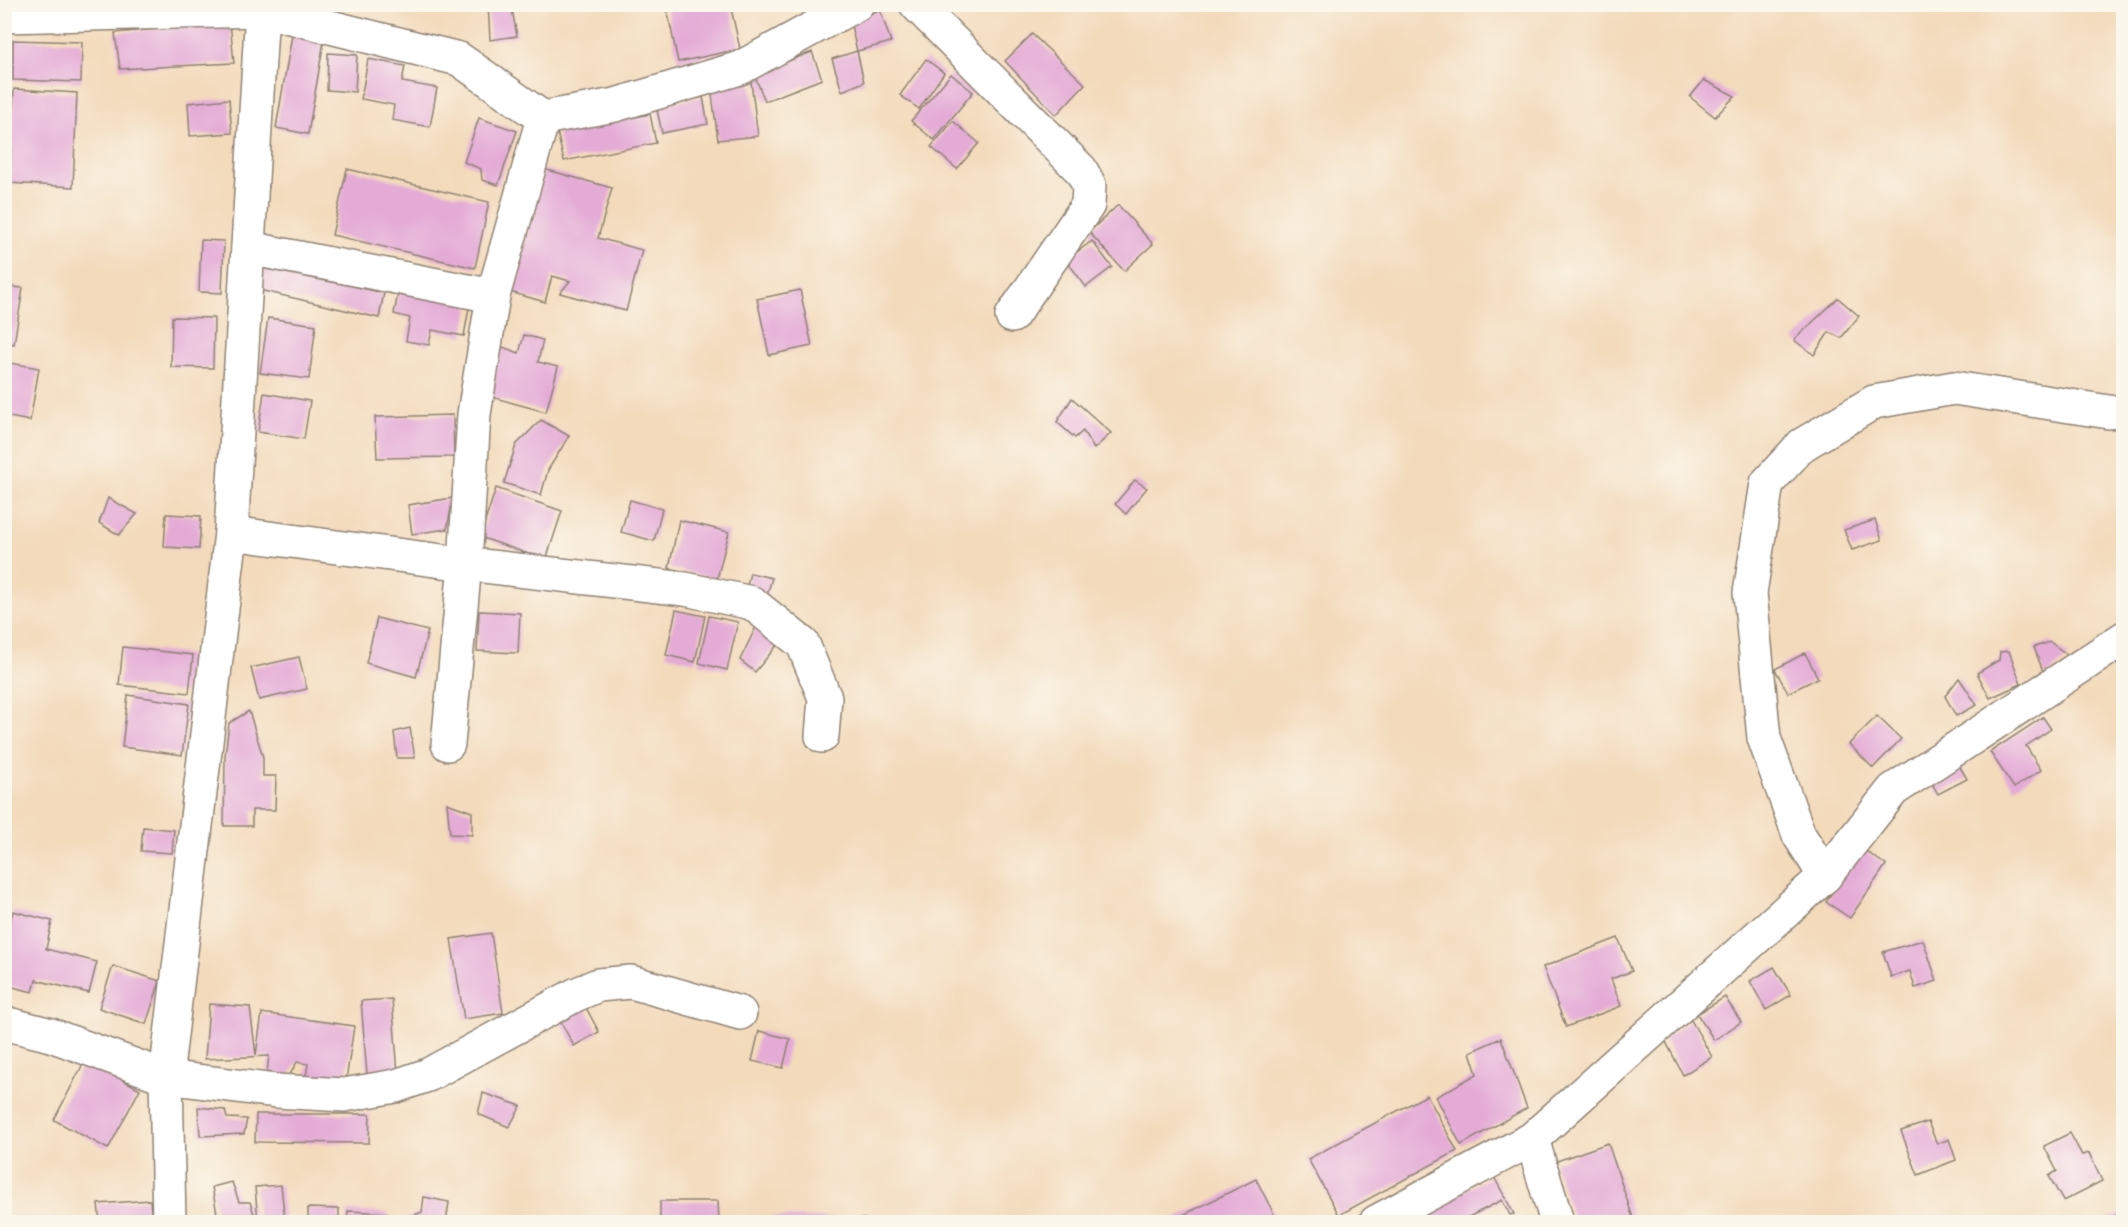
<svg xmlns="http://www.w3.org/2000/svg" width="2128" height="1227" viewBox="0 0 2128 1227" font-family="'Shantell Sans',sans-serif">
<rect width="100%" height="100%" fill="#fbf7ec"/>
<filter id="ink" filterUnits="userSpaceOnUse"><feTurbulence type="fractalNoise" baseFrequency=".0167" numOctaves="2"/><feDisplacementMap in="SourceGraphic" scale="12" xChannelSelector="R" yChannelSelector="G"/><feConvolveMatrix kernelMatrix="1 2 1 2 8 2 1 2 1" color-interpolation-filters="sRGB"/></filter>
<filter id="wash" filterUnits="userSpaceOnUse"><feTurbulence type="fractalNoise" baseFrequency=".008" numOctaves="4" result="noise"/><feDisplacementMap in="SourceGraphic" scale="24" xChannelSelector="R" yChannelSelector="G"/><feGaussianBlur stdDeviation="1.35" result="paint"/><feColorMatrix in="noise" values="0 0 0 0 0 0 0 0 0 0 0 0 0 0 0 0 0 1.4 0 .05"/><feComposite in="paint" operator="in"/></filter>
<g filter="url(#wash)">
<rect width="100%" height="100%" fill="#f3dabb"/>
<g id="blocks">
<!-- building -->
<g fill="#e4abd7">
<path d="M488,4H511L517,36L490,40Z"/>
<path d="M666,4H730L740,49L678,62Z"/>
<path d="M880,10L891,42L857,51L850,21Z"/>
<path d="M230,22L234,63L120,69L115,33Z"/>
<path d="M293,29L325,35L308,134L276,128Z"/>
<path d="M1032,34L1085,84L1056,115L1005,61Z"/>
<path d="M13,40L82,42L81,82L13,80Z"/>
<path d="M857,51L864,82L842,91L832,59Z"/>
<path d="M812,52L822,79L765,101L754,74Z"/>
<path d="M328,53L357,55L355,92L327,90Z"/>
<path d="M368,59L405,66L402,82L437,88L430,127L392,120L394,105L361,99Z"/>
<path d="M926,59L944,73L919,109L900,95Z"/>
<path d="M951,74L973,92L934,140L911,121Z"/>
<path d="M1704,80L1735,96L1715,117L1690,97Z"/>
<path d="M751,82L758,136L718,140L711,87Z"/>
<path d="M14,89L77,93L73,187L9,183Z"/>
<path d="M703,97L708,124L662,133L656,105Z"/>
<path d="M229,99L232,133L190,136L188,103Z"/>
<path d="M650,114L656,143L564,161L557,132Z"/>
<path d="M479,118L517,131L498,185L482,180L481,169L464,162Z"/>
<path d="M953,121L979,143L957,169L931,147Z"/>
<path d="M347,169L489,202L475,268L332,235Z"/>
<path d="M544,169L612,188L598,238L642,250L626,311L560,293L570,281L552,276L545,302L510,292Z"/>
<path d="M1118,205L1153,244L1124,271L1089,232Z"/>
<path d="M201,240L224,241L222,293L199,292Z"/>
<path d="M1092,241L1112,267L1086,287L1066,260Z"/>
<path d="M264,266L384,293L379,318L259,290Z"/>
<path d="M4,286L23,288L14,344L4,342Z"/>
<path d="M399,288L470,302L464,336L432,330L429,345L406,341L410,318L394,314Z"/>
<path d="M800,290L812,346L769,355L757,299Z"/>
<path d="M1838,298L1859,316L1841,338L1829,332L1814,355L1794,340Z"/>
<path d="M172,317L214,318L213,368L171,367Z"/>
<path d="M268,318L316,325L309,379L260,373Z"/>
<path d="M524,335L543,340L538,362L558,367L546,412L484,395L489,342L519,353Z"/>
<path d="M4,362L39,368L30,421L4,416Z"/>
<path d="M264,393L310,401L304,439L258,432Z"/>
<path d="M1072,398L1111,433L1094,449L1083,431L1075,438L1057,422Z"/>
<path d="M453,415L454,457L377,458L375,417Z"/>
<path d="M541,420L569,436L548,470L541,495L504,483L516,445Z"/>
<path d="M1135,480L1147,488L1126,514L1115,504Z"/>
<path d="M496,488L562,511L546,560L480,537Z"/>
<path d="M108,498L137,514L119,535L99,523Z"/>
<path d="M453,498L447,529L412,534L408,505Z"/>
<path d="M630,500L662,509L654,541L621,532Z"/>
<path d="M166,514L201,516L199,549L164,547Z"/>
<path d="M679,520L729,532L717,579L669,568Z"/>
<path d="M1875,520L1882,540L1852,550L1844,530Z"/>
<path d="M750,573L772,578L767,595L746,589Z"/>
<path d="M676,610L705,616L695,662L666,655Z"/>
<path d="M479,611L520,613L518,653L477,651Z"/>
<path d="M709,616L738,622L727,670L699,663Z"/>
<path d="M377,618L428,631L416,677L366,663Z"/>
<path d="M757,625L779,643L755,672L740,660Z"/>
<path d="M2050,642L2069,656L2045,677L2034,647Z"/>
<path d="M123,647L193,655L189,693L119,685Z"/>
<path d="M2009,651L2021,684L1990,698L1977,673L1999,660L2000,652Z"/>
<path d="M1805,653L1818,678L1788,693L1775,669Z"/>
<path d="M299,657L307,689L259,700L251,668Z"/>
<path d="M1959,678L1977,705L1956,716L1945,696Z"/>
<path d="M128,695L189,704L182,755L122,747Z"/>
<path d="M249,711L263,757V776H276L275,810H252V826H224L225,756L229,723Z"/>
<path d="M1877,716L1901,739L1873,768L1849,744Z"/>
<path d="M2043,717L2051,729L2026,746L2041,770L2014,788L1990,752Z"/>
<path d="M410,728L415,758H397L394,732Z"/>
<path d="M1956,760L1967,779L1938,794L1928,776Z"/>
<path d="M447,803L472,812V835L450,834Z"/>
<path d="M143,827L174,830L172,853L141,851Z"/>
<path d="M1861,848L1886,865L1850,918L1826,902Z"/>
<path d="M13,911L52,921L46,949L97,962L89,993L36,980L33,992L4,985V944Z"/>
<path d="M491,933L503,1013L464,1019L451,939Z"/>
<path d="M1618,938L1632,971L1611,979L1621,1006L1566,1027L1543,967Z"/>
<path d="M1923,940L1937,981L1915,988L1910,971L1891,977L1883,952Z"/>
<path d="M113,966L160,981L146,1024L99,1008Z"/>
<path d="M1774,967L1791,995L1766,1010L1750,981Z"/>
<path d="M1725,997L1741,1022L1714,1040L1697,1014Z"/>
<path d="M392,999L398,1073L367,1075L361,1001Z"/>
<path d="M583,1002L599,1032L574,1046L557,1015Z"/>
<path d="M209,1004L250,1007L256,1055L262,1013L354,1026L346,1081L306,1076L308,1064L297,1062L289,1076L267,1072L269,1056L205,1059Z"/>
<path d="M1691,1020L1712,1057L1683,1075L1664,1038Z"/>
<path d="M759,1031L790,1039L783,1068L752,1061Z"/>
<path d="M1501,1038L1527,1108L1461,1145L1436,1097L1477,1074L1470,1052Z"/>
<path d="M85,1060L140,1089L108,1149L54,1120Z"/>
<path d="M483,1093L521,1106L509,1127L478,1114Z"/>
<path d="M1427,1095L1457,1151L1339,1215L1308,1159Z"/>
<path d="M198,1107L225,1110L227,1118L247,1119L244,1134L200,1136Z"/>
<path d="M256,1114H370L369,1143L255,1142Z"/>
<path d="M1928,1122L1937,1144L1949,1139L1956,1160L1918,1175L1901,1131Z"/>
<path d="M2070,1133L2082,1155L2089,1153L2102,1181L2063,1201L2049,1176L2057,1171L2044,1146Z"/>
<path d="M1608,1143L1633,1218L1620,1222H1574L1554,1162Z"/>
<path d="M1493,1175L1514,1214L1510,1215L1502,1200L1459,1222H1409Z"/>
<path d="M1256,1179L1278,1222H1169Z"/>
<path d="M232,1182L239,1202H250L254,1214L218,1219L212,1187Z"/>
<path d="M281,1185L285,1222H258L255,1187Z"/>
<path d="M424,1197L449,1202L446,1222H398L422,1212Z"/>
<path d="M150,1200L152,1222H100L98,1204Z"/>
<path d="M660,1201H718L719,1222H660Z"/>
<path d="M308,1208L339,1209V1222H308Z"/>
<path d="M348,1211L388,1213L387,1222H347Z"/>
<path d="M2124,1212V1222H2101Z"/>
<path d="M770,1217L865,1219L869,1222H770Z"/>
</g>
</g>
</g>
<g filter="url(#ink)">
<use href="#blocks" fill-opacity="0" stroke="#8f8273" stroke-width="1.5"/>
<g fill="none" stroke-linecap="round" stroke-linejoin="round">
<!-- minor casing -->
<g stroke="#8f8273" stroke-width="36">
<g id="minor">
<path d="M916,4L1081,170L1089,185L1088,205L1012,316"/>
<path d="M4,16L262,10L459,59L543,118L615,105L740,68L857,4"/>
<path d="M248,248L493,296"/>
<path d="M231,533L465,564L685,589L752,603L803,644L825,698L822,736"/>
<path d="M448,744L465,564L474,414L493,296L543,118"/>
<path d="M1825,876L1799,835L1764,738L1750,593L1767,483L1802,445L1874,402L1954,388L2109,412"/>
<path d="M4,1023L51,1035L166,1077L276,1091L344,1095L396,1086L428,1075L575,995L598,985L631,982L740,1013"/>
<path d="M1532,1139L1557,1222"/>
<path d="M169,1222L166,1077L231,533L262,10"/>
<path d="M1376,1222L1532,1139L1825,876L1893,790L2124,638"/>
</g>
</g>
<!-- minor -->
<use href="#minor" stroke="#fff" stroke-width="33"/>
</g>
</g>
<!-- margin -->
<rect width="2128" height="1227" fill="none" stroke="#fbf7ec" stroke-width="24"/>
</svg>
